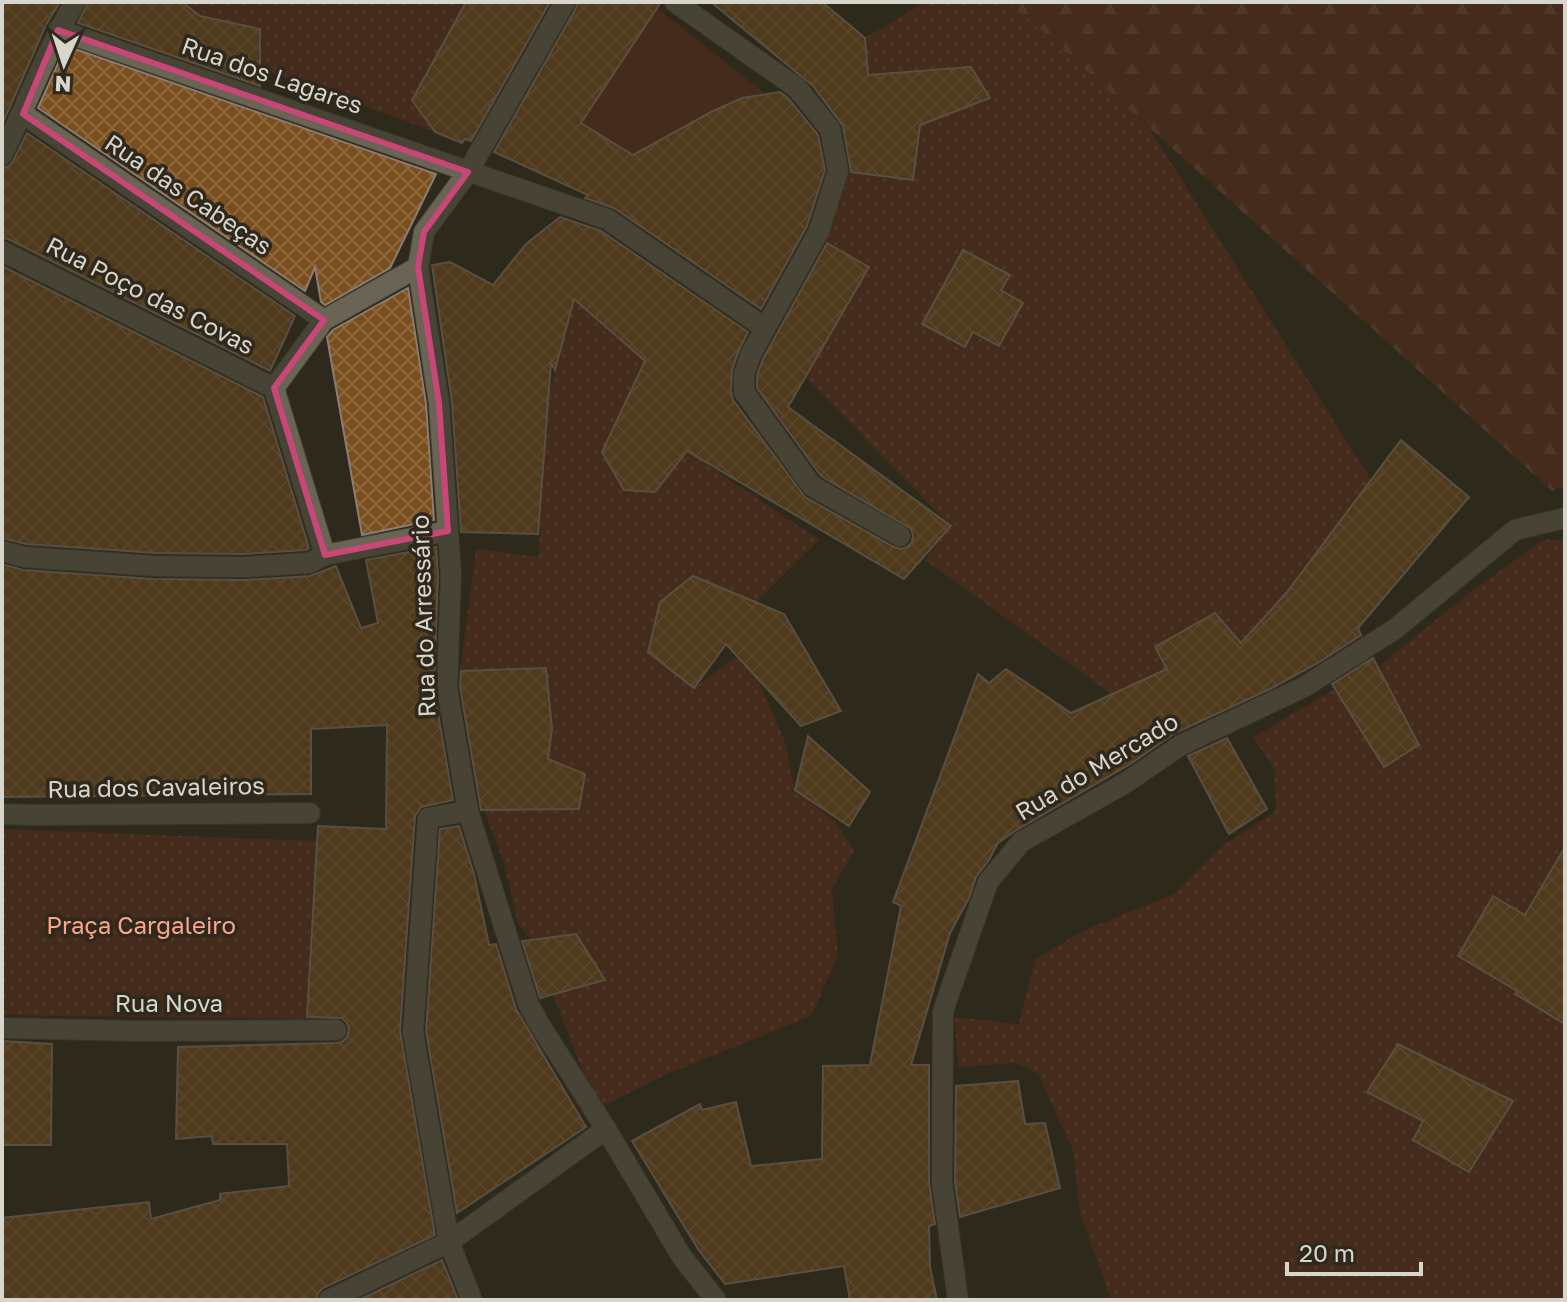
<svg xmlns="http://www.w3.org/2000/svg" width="1567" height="1302" viewBox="0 0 1567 1302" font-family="'Golos Text',sans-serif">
<defs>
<pattern id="forest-firs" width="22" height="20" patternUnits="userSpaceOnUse" patternTransform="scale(2)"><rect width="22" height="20" fill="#612d1c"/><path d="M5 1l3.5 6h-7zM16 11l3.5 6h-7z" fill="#774b3c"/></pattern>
<pattern id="park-dots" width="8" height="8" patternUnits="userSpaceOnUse" patternTransform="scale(2)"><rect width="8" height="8" fill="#612d1c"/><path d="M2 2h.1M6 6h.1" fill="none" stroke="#774b3c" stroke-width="1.8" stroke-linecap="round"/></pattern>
<pattern id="building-cross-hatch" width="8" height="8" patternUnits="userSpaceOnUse" patternTransform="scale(2)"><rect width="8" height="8" fill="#7b4e1e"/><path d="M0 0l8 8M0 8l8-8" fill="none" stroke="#8d673e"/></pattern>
</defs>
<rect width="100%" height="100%" fill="#2e291c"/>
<!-- grass -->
<path fill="#612d1c" d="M657,8L766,94C717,102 675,131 633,155L581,123Z"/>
<!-- forest -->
<path fill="url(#forest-firs)" d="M1010,2H1565V487L1552,491Z"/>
<!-- park -->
<g fill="url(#park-dots)">
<path d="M182,2H466L412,100L435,132L260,68V29L200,16Z"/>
<path d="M926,2H1010L1149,128L1371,480L1287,592L1241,643L1214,613L1155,647L1167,669L1138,713L925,560L951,526L805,377L869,267L824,242L849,172L912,180L920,125L977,103L985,90L970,67L868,75L865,38Z"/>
<path d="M519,252L645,361L602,452L624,490L655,492L687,451L819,540L756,602L693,576L660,602L648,651L694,688L737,656L759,681L784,740L795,790L835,821L854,850L832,889L838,956L811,1016L667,1074L597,1109L553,994L604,980L576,934L531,940L518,924L504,863L484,810L579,808L585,774L548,759L552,729L546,668L460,671L476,549L539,557L541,486L548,397L561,346L520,300Z"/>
<path d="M1565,539V1300H1111L1080,1213L1073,1150L1038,1074L1016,1063L958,1067L955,1017L1019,1024L1035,959L1085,930L1174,894L1224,845L1276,811L1274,768L1253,737L1335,689L1384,766L1418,745L1378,667L1468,594L1543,540Z"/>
<path d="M2,829L317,841L307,1019L2,1015Z"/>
</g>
<!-- building -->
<g fill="url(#building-cross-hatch)" stroke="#8b7d71" stroke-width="2">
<path d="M2,2H60L46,25L2,125Z"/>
<path d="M88,2H182L200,16L260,29V86L78,23Z"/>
<path d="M466,2H550L471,141L465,139L462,143L435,132L412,100Z"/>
<path d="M578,2H661L581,123L633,155L711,112L742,98L780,92L788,98L818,135L825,170L807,226L761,309L614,208L585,198L588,195L494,152L576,8Z"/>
<path d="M711,2H822L865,38L868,75L971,67L990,98L920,125L913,180L851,172L843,126L813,86Z"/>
<path d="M66,46L436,174L390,268L325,305L321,302L315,267L305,291L38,108Z"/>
<path d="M27,133L295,316L270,371L8,239L2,238V168L9,166L13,161Z"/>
<path d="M560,217L601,231L748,332L739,350L732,370L731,392L733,400L805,497L894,547L901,549L907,547L912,542L913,535L911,529L821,476L757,388V376L763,359L827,243L869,267L788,407L951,526L904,579L687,451L655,492L624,490L602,452L645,361L574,299L555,370L551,363L538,534L461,532L452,402L432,265L450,262L493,285L526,244Z"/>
<path d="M963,250L1010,275L1001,290L1023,303L999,346L973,332L965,347L922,324Z"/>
<path d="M2,266L263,397L309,548L306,550L244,554L156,553L26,544L2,538Z"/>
<path d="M408,288L426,404L434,520L362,535L327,337L333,330Z"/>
<path d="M1401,440L1469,497L1358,628L1361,635L1318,663L1270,689L1175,733L1132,763L1015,831L998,843L989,860L976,877L969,898L950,933L911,1065H929V1183L935,1224L929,1226L930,1267L937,1300H850L844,1266L725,1284L698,1249L632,1141L700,1104L702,1110L736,1102L751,1166L822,1159L823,1066L870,1065L901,906L893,902L978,674L989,683L1006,669L1071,713L1167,669L1155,647L1215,613L1241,643L1287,592Z"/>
<path d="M436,547L438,574L434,690L453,800L421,807L415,816L400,1031L435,1235L323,1288L318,1293L316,1300H2V1218L149,1202L151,1219L220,1200V1194L289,1186L287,1144H213L212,1136L176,1139L178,1047L336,1043L342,1042L347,1037L349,1029L347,1023L342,1018L307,1017L318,826L386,829L387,725L311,729V794L2,797V564L23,570L154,579L244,580L310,576L336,566L361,628L378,623L366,560Z"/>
<path d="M693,576L784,614L841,711L801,726L726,644L694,688L648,652L660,602Z"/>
<path d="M1373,658L1419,745L1384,767L1332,684Z"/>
<path d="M546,668L552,729L548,759L585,774L579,809L481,810L460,687L461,671Z"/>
<path d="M808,736L870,792L849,826L795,790Z"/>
<path d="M1227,738L1267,809L1229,834L1188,756Z"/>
<path d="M459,826L474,874L489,945L496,944L516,1009L586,1127L457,1213L426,1031L440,829Z"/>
<path d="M1565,847V1024L1515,994L1517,991L1458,956L1493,896L1525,915Z"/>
<path d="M576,934L605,980L540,998L522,941Z"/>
<path d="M2,1041L52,1044L51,1145H2Z"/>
<path d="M1398,1044L1513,1101L1469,1172L1413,1140L1423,1121L1367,1092Z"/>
<path d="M1018,1081L1025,1124L1045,1123L1060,1188L960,1217L955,1182L956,1086Z"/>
<path d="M442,1260L458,1300H359Z"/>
</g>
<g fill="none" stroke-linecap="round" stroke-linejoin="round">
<!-- street casing -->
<g stroke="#484539" stroke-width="22">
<g id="street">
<path d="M565,2L468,172L424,232L418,267L439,403L451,574L447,688L468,811L528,1003L538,1022L606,1129L682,1257L716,1300"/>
<path d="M675,2L797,88L830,129L838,171L819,231L751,354L744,374V392L812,486L900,536"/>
<path d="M58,30L607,219L765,328"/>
<path d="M23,114L324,320"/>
<path d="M2,155C27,105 46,51 75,2"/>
<path d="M2,251L274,388"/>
<path d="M2,551L24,557L155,566L244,567L309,563L325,555L448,531"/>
<path d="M325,555L274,388L324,320L418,267"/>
<path d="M468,811L428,818L413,1032L449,1242L472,1300"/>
<path d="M2,814L37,815L310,813"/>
<path d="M2,1028L139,1031L336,1030"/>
<path d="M329,1300L449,1242L606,1129"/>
<path d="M958,1300L942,1183L943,1011L988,882L1021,842L1127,782L1181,745L1304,687L1395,629L1515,530L1565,518"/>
</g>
</g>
<!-- street -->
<use href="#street" stroke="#696454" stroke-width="20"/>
</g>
<!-- marked area -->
<path d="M0 0H1567V1302H0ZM58,30L468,172L424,232L418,267L439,403L448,531L325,555L274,388L324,320L23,114Z" fill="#2e291c" fill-opacity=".55" fill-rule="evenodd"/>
<path fill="none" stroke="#c84777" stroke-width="6" stroke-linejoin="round" d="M58,30L468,172L424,232L418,267L439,403L448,531L325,555L274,388L324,320L23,114Z"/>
<g text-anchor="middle" stroke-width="7" stroke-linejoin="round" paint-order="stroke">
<!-- street labels -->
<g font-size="24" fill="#d8d5cc" stroke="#2e291c">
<text transform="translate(272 76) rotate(19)" y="8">Rua dos Lagares</text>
<text transform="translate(188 195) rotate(34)" y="8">Rua das Cabeças</text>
<text transform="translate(150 296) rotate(27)" y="8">Rua Poço das Covas</text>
<text transform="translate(424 616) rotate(-92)" y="8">Rua do Arressário</text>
<text transform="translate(1097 767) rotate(-31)" y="8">Rua do Mercado</text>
<text transform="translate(156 788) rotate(-1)" y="8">Rua dos Cavaleiros</text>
<text x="169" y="1012">Rua Nova</text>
</g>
<!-- park labels -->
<g font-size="24" fill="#fca58a" stroke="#2e291c">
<text x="141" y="934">Praça Cargaleiro</text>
</g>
</g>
<!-- border -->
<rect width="1567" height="1302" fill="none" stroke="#d8d5cc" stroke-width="8"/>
<!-- north arrow -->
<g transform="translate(64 64) rotate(183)" stroke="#2e291c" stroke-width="6" paint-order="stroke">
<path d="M0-6L14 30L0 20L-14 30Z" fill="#d8d5cc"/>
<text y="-12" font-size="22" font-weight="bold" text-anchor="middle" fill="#d8d5cc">N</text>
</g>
<!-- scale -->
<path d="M1287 1262v12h134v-12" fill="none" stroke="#d8d5cc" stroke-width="4"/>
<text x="1299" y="1262" font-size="24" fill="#d8d5cc" stroke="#2e291c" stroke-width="6" paint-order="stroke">20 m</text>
</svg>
